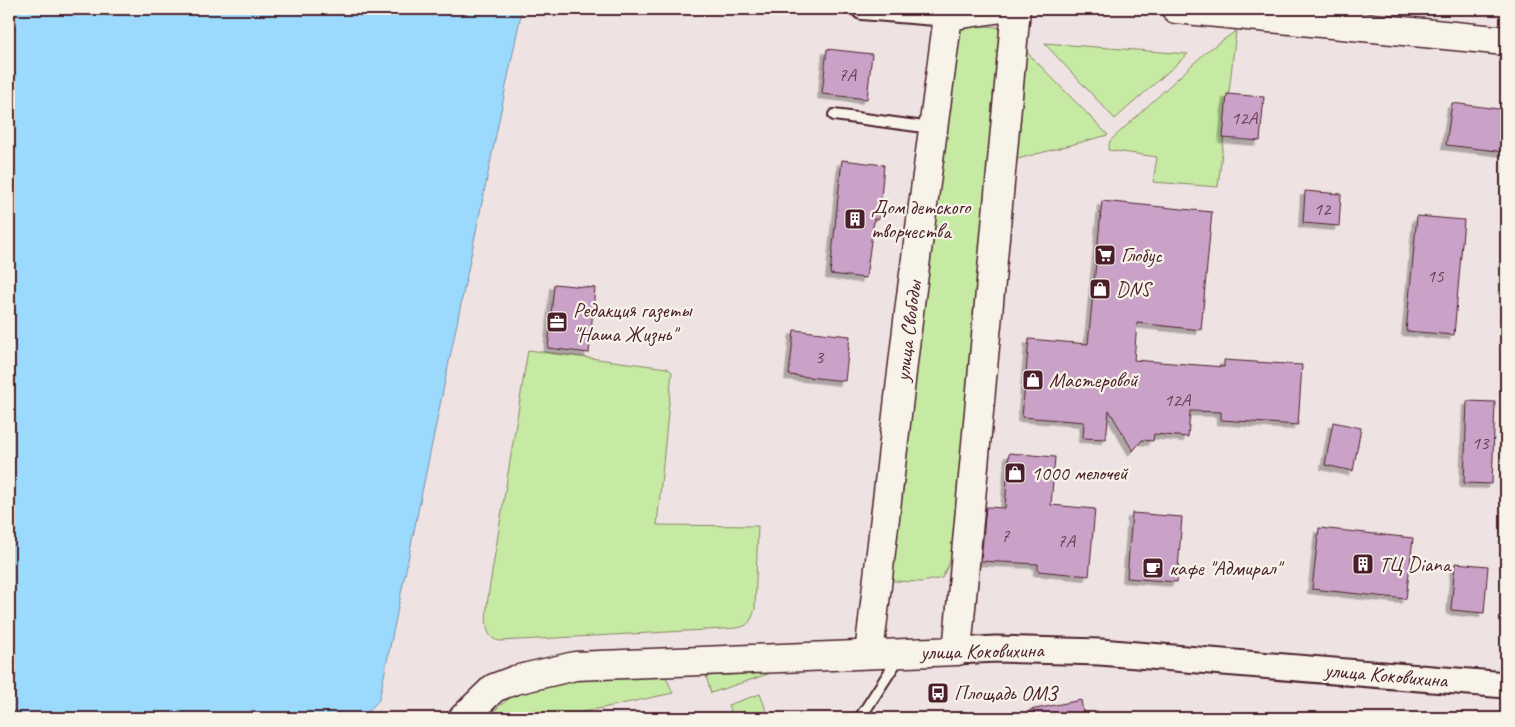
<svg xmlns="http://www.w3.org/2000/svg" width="1515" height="727" viewBox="0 0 1515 727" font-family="Caveat,sans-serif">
<defs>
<filter id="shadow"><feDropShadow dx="-4.5" dy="4.5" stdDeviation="0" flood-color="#0004"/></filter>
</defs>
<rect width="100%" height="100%" fill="#eee3e2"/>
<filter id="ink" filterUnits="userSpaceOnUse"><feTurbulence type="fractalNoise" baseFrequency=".02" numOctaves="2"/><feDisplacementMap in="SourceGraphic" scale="10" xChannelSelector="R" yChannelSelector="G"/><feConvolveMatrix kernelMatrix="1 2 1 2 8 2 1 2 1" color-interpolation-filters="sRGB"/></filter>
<g filter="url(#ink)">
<!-- green -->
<g fill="#c6eaa3" stroke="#888467">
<path d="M962,24L997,27L1004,32L953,556L942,578L922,582L894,581L889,576L953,27Z"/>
<path d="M1236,31L1218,187L1153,182L1157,157L1108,150L1110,141L1207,51Z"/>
<path d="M1044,43L1188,54L1115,119Z"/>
<path d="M1020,45L1108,135L1010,161Z"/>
<path d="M528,350L667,368L672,372L657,525L758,526L755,609C749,629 744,627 724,629L500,641C481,639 487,610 488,597Z"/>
<path d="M771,673L711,693L706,676Z"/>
<path d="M666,677L673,693L555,718H485C499,707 512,694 529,687C569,671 624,678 666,677Z"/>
<path d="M760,694L769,718H733L728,705Z"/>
</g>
<!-- water -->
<path fill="#9bdafc" stroke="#7b8fa8" d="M9,9H522L379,700L362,718H9Z"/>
<!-- building -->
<g fill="#caa2c8" stroke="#4a1f2b" filter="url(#shadow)">
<path d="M827,49L872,54L867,99L822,94Z"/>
<path d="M1227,94L1264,97L1260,141L1223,138Z"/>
<path d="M1452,103L1506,110V152L1446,145Z"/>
<path d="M842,160L884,165L879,219H874L866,278L830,274Z"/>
<path d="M1305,191L1341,194L1339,226L1303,223Z"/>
<path d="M1102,201L1212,212L1201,330L1137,323L1134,360L1224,367V360L1302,365L1298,425L1221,420V412L1190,411L1188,437L1154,434L1153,441L1142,440L1133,451L1109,410L1106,439L1083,438L1084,422L1022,417L1029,339L1088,344Z"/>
<path d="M1417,216L1464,220L1454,335L1406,331Z"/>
<path d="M554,284L595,288L589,353L548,348Z"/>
<path d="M794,330L850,336L845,381L789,375Z"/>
<path d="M1467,401L1495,402L1492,484L1464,483Z"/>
<path d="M1333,422L1361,428L1353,471L1325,465Z"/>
<path d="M1009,453L1055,457L1051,505L1095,509L1089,576L1038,571V564L981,561L986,507L1005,508Z"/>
<path d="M1132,513L1182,517L1177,582L1127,578Z"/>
<path d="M1319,528L1413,538L1406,599L1312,589Z"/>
<path d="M1455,563L1488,566L1484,613L1451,610Z"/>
<path d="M1081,700L1084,718H1031L1030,710Z"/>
</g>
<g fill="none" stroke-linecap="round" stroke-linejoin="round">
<!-- service casing -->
<g stroke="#4a1f2b" stroke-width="14">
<g id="service">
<path d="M834,115L932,128"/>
<path d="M860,718L900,656"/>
</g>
</g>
<!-- minor casing -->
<g stroke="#4a1f2b" stroke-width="24">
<path id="minor" d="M862,9L948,16"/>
</g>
<!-- tertiary casing -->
<g stroke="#4a1f2b" stroke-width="29">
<path id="tertiary" d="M957,651L996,649L1100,652L1506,685"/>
</g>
<!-- secondary casing -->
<g stroke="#4a1f2b" stroke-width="31">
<g id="secondary">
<path d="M1176,9L1506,41"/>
<path d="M869,654L910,304L948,16L996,9"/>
<path d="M463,718L494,688L515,680L575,666L957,651L1016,9"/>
</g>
</g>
<!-- service -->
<use href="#service" stroke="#f7f3e8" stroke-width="10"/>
<!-- minor -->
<use href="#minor" stroke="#f7f3e8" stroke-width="20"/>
<!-- tertiary -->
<use href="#tertiary" stroke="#f7f3e8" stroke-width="25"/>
<!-- secondary -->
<use href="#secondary" stroke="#f7f3e8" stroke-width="28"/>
</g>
</g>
<!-- icons -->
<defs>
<g id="building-square" transform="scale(1.125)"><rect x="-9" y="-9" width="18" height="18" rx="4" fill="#4a1f2b" stroke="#f7f3e8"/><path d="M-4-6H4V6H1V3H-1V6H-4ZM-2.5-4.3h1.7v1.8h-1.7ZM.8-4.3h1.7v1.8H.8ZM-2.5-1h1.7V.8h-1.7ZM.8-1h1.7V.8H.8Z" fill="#fff"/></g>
<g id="supermarket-square" transform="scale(1.125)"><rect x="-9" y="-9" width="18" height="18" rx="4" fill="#4a1f2b" stroke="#f7f3e8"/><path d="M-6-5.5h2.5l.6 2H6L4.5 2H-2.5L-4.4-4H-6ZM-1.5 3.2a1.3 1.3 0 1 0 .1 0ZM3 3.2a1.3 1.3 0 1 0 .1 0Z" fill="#fff"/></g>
<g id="shop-square" transform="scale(1.125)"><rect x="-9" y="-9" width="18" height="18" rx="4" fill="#4a1f2b" stroke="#f7f3e8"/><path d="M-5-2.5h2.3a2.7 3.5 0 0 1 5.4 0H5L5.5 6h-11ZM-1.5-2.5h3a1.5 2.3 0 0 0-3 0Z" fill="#fff"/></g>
<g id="office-square" transform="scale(1.125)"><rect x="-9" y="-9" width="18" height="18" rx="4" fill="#4a1f2b" stroke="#f7f3e8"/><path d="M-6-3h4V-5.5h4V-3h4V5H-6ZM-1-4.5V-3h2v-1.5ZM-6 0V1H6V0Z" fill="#fff"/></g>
<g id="cafe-square" transform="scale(1.125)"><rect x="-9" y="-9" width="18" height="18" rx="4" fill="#4a1f2b" stroke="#f7f3e8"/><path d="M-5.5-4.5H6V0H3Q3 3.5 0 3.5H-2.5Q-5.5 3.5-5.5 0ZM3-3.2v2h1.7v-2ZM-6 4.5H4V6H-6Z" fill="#fff"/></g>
<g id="bus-square" transform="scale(1.125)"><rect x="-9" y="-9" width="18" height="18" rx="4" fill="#4a1f2b" stroke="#f7f3e8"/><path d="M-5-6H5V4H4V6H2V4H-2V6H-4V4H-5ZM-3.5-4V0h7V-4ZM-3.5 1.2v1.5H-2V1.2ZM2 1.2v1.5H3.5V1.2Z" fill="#fff"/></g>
</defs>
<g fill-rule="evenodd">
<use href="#building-square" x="855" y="219"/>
<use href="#supermarket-square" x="1105" y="255"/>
<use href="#shop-square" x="1100" y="289"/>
<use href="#office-square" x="557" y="322"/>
<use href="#shop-square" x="1033" y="380"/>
<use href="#shop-square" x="1015" y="473"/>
<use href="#building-square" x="1363" y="564"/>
<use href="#cafe-square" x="1153" y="568"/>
<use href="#bus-square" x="938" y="693"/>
</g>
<g text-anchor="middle" stroke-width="4.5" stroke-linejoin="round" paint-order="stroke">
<!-- number labels -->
<g font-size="19" fill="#6a4052">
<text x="847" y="81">7А</text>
<text x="1244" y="124">12А</text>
<text x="1322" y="215">12</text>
<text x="1435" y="282">15</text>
<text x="819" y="363">3</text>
<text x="1177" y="406">12А</text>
<text x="1480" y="449">13</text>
<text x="1005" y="542">7</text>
<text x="1066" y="547">7А</text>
</g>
<!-- poi labels -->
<g font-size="21" fill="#4a1f2b" stroke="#f7f3e8" text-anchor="start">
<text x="871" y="214">Дом детского<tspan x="871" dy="24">творчества</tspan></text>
<text x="1121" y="262">Глобус</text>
<text x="1116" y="296">DNS</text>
<text x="573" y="317">Редакция газеты<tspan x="573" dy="24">"Наша Жизнь"</tspan></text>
<text x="1049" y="387">Мастеровой</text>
<text x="1031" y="480">1000 мелочей</text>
<text x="1379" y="571">ТЦ Diana</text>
<text x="1169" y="575">кафе "Адмирал"</text>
<text x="954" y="700">Площадь ОМЗ</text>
</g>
<!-- street labels -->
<g font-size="21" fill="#4a1f2b" stroke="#f7f3e8">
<text transform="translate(908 331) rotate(-83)" y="7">улица Свободы</text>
<text transform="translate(982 651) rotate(-1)" y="7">улица Коковихина</text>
<text transform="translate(1386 675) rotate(5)" y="7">улица Коковихина</text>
</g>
</g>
<!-- margin -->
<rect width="1515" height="727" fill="none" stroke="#f7f3e8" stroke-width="30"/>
<rect x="15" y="15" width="1485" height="697" fill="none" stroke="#4a1f2b" stroke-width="2" filter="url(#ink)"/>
</svg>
